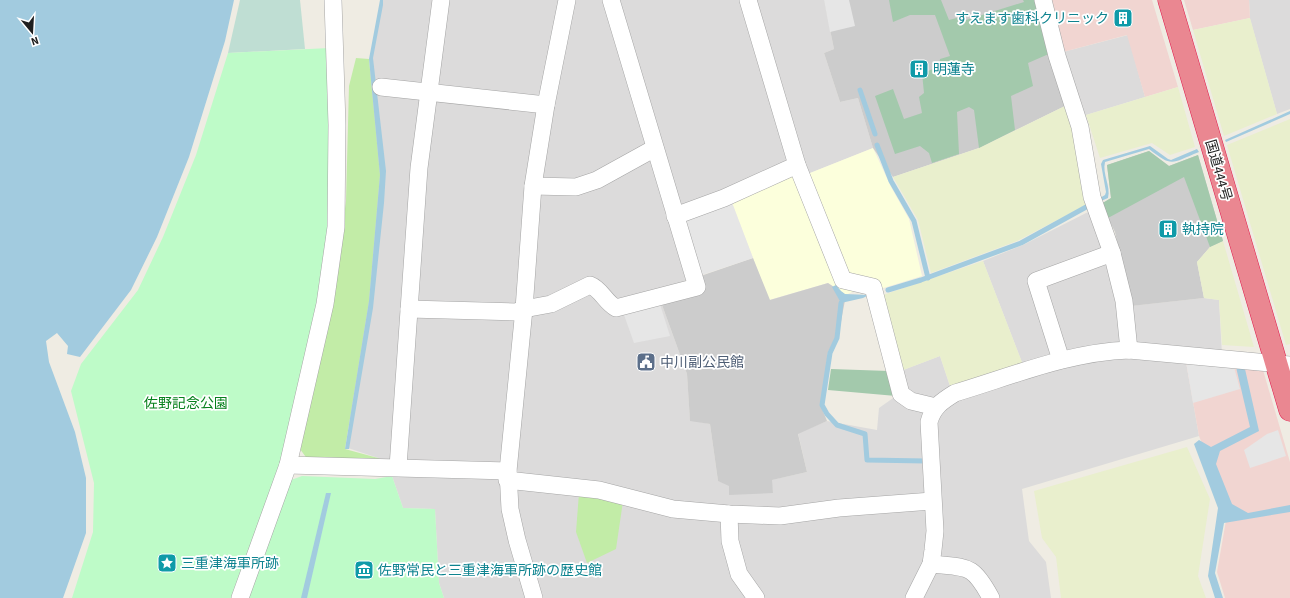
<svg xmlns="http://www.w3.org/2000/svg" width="1290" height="598" viewBox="0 0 1290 598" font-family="'Source Sans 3','Noto Sans JP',sans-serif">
<rect width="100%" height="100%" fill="#efece3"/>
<!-- residential -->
<g fill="#dcdbdb">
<path d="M382,0H561L504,466L529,598H444L439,583L435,509L403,508L392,476L378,458L348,448L371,58Z"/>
<path d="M573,0H605L687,280L657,291L687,374L690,420L710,424L718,481L773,493L771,480L807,472L798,433L827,421L877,430L879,408L896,396L898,372L940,356L951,389L936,402L927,496L778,512L679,507L514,475L535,190Z"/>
<path d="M618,0H824L834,49L824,53L840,102L858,98L873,148L805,175L681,218Z"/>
<path d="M1249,0H1290V109L1277,114L1250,19Z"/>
<path d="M1128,35L1145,97L1086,115L1067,105L1063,52Z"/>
<path d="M1092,210L1130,306L1204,298L1219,300L1222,355L1123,345L1023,365L983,261L1023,245Z"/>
<path d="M1127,356L1186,362L1199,436L1022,489L1029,541L1046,562L1051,598H541L517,519L514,485L579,493L675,515L937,506L934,414L953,400L1080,360Z"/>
</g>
<!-- commercial -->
<g fill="#f1d5d1">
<path d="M1050,0H1152L1178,87L1145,97L1127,35L1063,52Z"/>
<path d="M1184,0H1249L1250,18L1193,30Z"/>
<path d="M1186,362L1263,370L1290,462V598H1225L1217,572L1228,509L1199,436Z"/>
</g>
<!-- education -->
<path fill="#fcffdc" d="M873,148L891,187L909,219L922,276L877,290H856L846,295L828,283L769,300L731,200L791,174L805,175Z"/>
<!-- religious -->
<g fill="#ccc">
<path d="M824,0H1039L1067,105L979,148L893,177L873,148L858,98L840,102L824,53L834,49Z"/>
<path d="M1149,151L1169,166L1198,155L1223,241L1210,247L1197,262L1204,298L1131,306L1115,232L1101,204L1111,198L1107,165Z"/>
<path d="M753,258L770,300L828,283L846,295L839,332L828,352L821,406L827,421L798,434L807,472L772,480L773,493L729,495V486L718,481L710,424L690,421L687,374L657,291Z"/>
</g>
<!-- farmland -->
<g fill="#e9efcd">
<path d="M1250,18L1277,114L1224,136L1193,30Z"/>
<path d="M1178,87L1195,147L1170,155L1152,143L1100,158L1086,115Z"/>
<path d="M1067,105L1077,145L1086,205L1017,241L931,273L918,220L893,177L979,148Z"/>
<path d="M1290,119V344L1286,345L1227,145Z"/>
<path d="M1223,241L1254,347L1222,345L1219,300L1204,298L1197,262L1210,247Z"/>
<path d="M983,261L1023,365L951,389L940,356L898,372L880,296Z"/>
<path d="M1187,447L1210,499L1198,576L1206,598H1061L1056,557L1042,538L1034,491Z"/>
</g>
<!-- grass -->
<g fill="#c2eca7">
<path d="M356,58L369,59L380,175L369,301L345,449L378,458L386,463L308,460L300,449L333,304L346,201L349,86Z"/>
<path d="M579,493L623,501L616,549L587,563L576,532Z"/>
</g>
<!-- wetland -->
<path fill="#bfded3" d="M240,0H300L305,49L228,53Z"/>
<!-- cemetery -->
<g fill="#a3c9ac">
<path d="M889,0H941L949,20L964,16L966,20L1024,2L1023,0H1039L1051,53L1028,63L1033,86L1011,96L1015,130L979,148L974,110L969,107L957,112L959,154L932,163L929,153L920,146L895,154L875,96L893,89L904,119L922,113L919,97L924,93L922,73L939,67L940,59L950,56L935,15H910L893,22Z"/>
<path d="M1149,151L1169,166L1198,155L1223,241L1210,247L1184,177L1108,218L1101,204L1111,198L1107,165Z"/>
<path d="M831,369L889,371L896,396L828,390Z"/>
</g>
<!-- park -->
<g fill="#befbc8">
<path d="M329,48V226L320,303L283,464L234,598H72L93,532L94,483L71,391L81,364L138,290L163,237L196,155L228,53Z"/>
<path d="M302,476L375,479L392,476L403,508L435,509L439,583L444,598H248L291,480Z"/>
</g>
<!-- parking -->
<g fill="#e6e6e6">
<path d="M824,0H849L855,26L830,32Z"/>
<path d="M731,200L753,258L699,276L681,218Z"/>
<path d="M659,301L670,336L634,343L623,312Z"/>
<path d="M1186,362L1234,367L1240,389L1193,403Z"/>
<path d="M1278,430L1286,456L1250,468L1244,450L1267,434Z"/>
</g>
<!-- water -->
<g fill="#a2cbdf">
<path d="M0,0H234L225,41L189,157L157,237L131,290L80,357L67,354L68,346L57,333L46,341L49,362L75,432L86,478V533L63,598H0Z"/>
<path d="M380,0H383V5L373,58L386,171L384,203L373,308L349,449H345L369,301L380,175L369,59Z"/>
<path d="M1290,111V114L1226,142L1225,140Z"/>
<path d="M1150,146L1168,159L1171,160L1197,149L1199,152C1171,163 1173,168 1149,149L1105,162C1102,174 1111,186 1108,198L1101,201L1100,198L1105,195L1106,192L1101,164L1103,160Z"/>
<path d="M836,285L841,291L845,294L869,295L863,298L841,303L832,287Z"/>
<path d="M1236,367L1245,369L1259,431L1220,451L1216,464L1232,504L1248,513L1290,505V512L1224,523L1215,573L1223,598H1215L1208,576L1218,508L1194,444L1199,440L1211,447L1250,427Z"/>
<path d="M326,493H331L307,598H301Z"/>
</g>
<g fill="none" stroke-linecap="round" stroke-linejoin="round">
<!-- stream -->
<g stroke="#a2cbdf" stroke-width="5">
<path d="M860,90L875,134"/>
<path d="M877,145L891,181L914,221L928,278"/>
<path d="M888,290L921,280L1021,243L1088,206"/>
<path d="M841,303L837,338L830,353L822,405L827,414L837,425L865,434L867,460L926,461"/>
</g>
<!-- minor casing -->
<g stroke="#a5a5a5" stroke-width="18">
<g id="minor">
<path d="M333,0L337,125L336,227L325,304L288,465L508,471"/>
<path d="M1043,0L1057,56L1080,127L1092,197L1112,253L1124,301L1129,350"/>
<path d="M381,87L546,105"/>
<path d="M797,165L843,280L873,287L901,394L911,401L936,407"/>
<path d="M533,186L576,187L597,180L655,148"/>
<path d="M675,216L724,198L797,165L748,0"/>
<path d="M409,309L516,312L524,309L551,304L590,285C601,289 605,302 616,308L697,287L611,0"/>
<path d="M1061,360L1036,281L1112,253"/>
<path d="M398,467L419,168L441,0"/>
<path d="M507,480L599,490L673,509L729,514L780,516L839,508L932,501"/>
<path d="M729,514L730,541L739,574L756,598"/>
<path d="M931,564C968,568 972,563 991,598"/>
<path d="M240,598L288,465"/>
<path d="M534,598L517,540L510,509L508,471L524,309L533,186L546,105L567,0"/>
<path d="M914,598L931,564L933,550L935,531L929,422C933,407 942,401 955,393C1012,376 1069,352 1129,350L1290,365"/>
</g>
</g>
<!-- highway casing -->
<g stroke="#e01d4f" stroke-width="23">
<path id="highway" d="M1169,0L1290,410"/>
</g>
<!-- minor -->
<use href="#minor" stroke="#fff" stroke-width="17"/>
<!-- highway -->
<use href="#highway" stroke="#ea8791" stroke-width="22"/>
</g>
<!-- icons -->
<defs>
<g id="building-square" transform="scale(1)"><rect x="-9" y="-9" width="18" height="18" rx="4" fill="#0f9aa8" stroke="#fff"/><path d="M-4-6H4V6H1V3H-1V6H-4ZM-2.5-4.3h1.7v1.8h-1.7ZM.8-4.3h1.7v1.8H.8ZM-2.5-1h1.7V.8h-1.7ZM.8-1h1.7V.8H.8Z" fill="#fff"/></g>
<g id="civic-square" transform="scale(1)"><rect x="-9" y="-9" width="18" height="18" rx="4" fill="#5c6f8a" stroke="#fff"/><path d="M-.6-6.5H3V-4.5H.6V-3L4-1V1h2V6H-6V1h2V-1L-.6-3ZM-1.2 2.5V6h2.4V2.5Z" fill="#fff"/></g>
<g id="sight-square" transform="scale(1)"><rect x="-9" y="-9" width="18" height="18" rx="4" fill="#0f9aa8" stroke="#fff"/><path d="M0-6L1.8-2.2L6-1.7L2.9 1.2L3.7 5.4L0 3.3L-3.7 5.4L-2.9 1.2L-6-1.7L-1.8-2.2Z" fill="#fff"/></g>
<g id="museum-square" transform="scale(1)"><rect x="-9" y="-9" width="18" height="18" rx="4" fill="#0f9aa8" stroke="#fff"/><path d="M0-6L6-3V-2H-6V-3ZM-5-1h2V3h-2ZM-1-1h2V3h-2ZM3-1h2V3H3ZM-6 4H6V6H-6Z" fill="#fff"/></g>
</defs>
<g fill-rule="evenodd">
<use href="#building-square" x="1123" y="18"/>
<use href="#building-square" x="919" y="69"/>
<use href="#building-square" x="1168" y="229"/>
<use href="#civic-square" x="646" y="362"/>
<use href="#sight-square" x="167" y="563"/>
<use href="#museum-square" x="364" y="570"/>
</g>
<g text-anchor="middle" stroke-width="3.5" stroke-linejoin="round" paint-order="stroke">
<!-- culture labels -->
<g font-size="14" fill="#0d838f" stroke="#fff" text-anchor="start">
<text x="1109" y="23" text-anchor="end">すえます歯科クリニック</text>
<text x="933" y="74">明蓮寺</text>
<text x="1182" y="234">執持院</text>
<text x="181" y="568">三重津海軍所跡</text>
<text x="378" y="575">佐野常民と三重津海軍所跡の歴史館</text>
</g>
<!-- street labels -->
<g font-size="14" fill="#1e1e1e" stroke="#fff">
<text transform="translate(1219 170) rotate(74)" y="5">国道444号</text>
</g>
<!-- service labels -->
<g font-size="14" fill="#4e5e75" stroke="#fff" text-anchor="start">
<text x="660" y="367">中川副公民館</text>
</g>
<!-- park labels -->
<g font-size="14" fill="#07801c" stroke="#fff">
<text x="186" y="408">佐野記念公園</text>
</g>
</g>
<!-- north arrow -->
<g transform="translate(32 32) rotate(162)" stroke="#ffffff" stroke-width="3" paint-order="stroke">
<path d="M0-3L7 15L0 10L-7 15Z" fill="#1e1e1e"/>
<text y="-6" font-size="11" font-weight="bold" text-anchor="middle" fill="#1e1e1e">N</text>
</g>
</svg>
